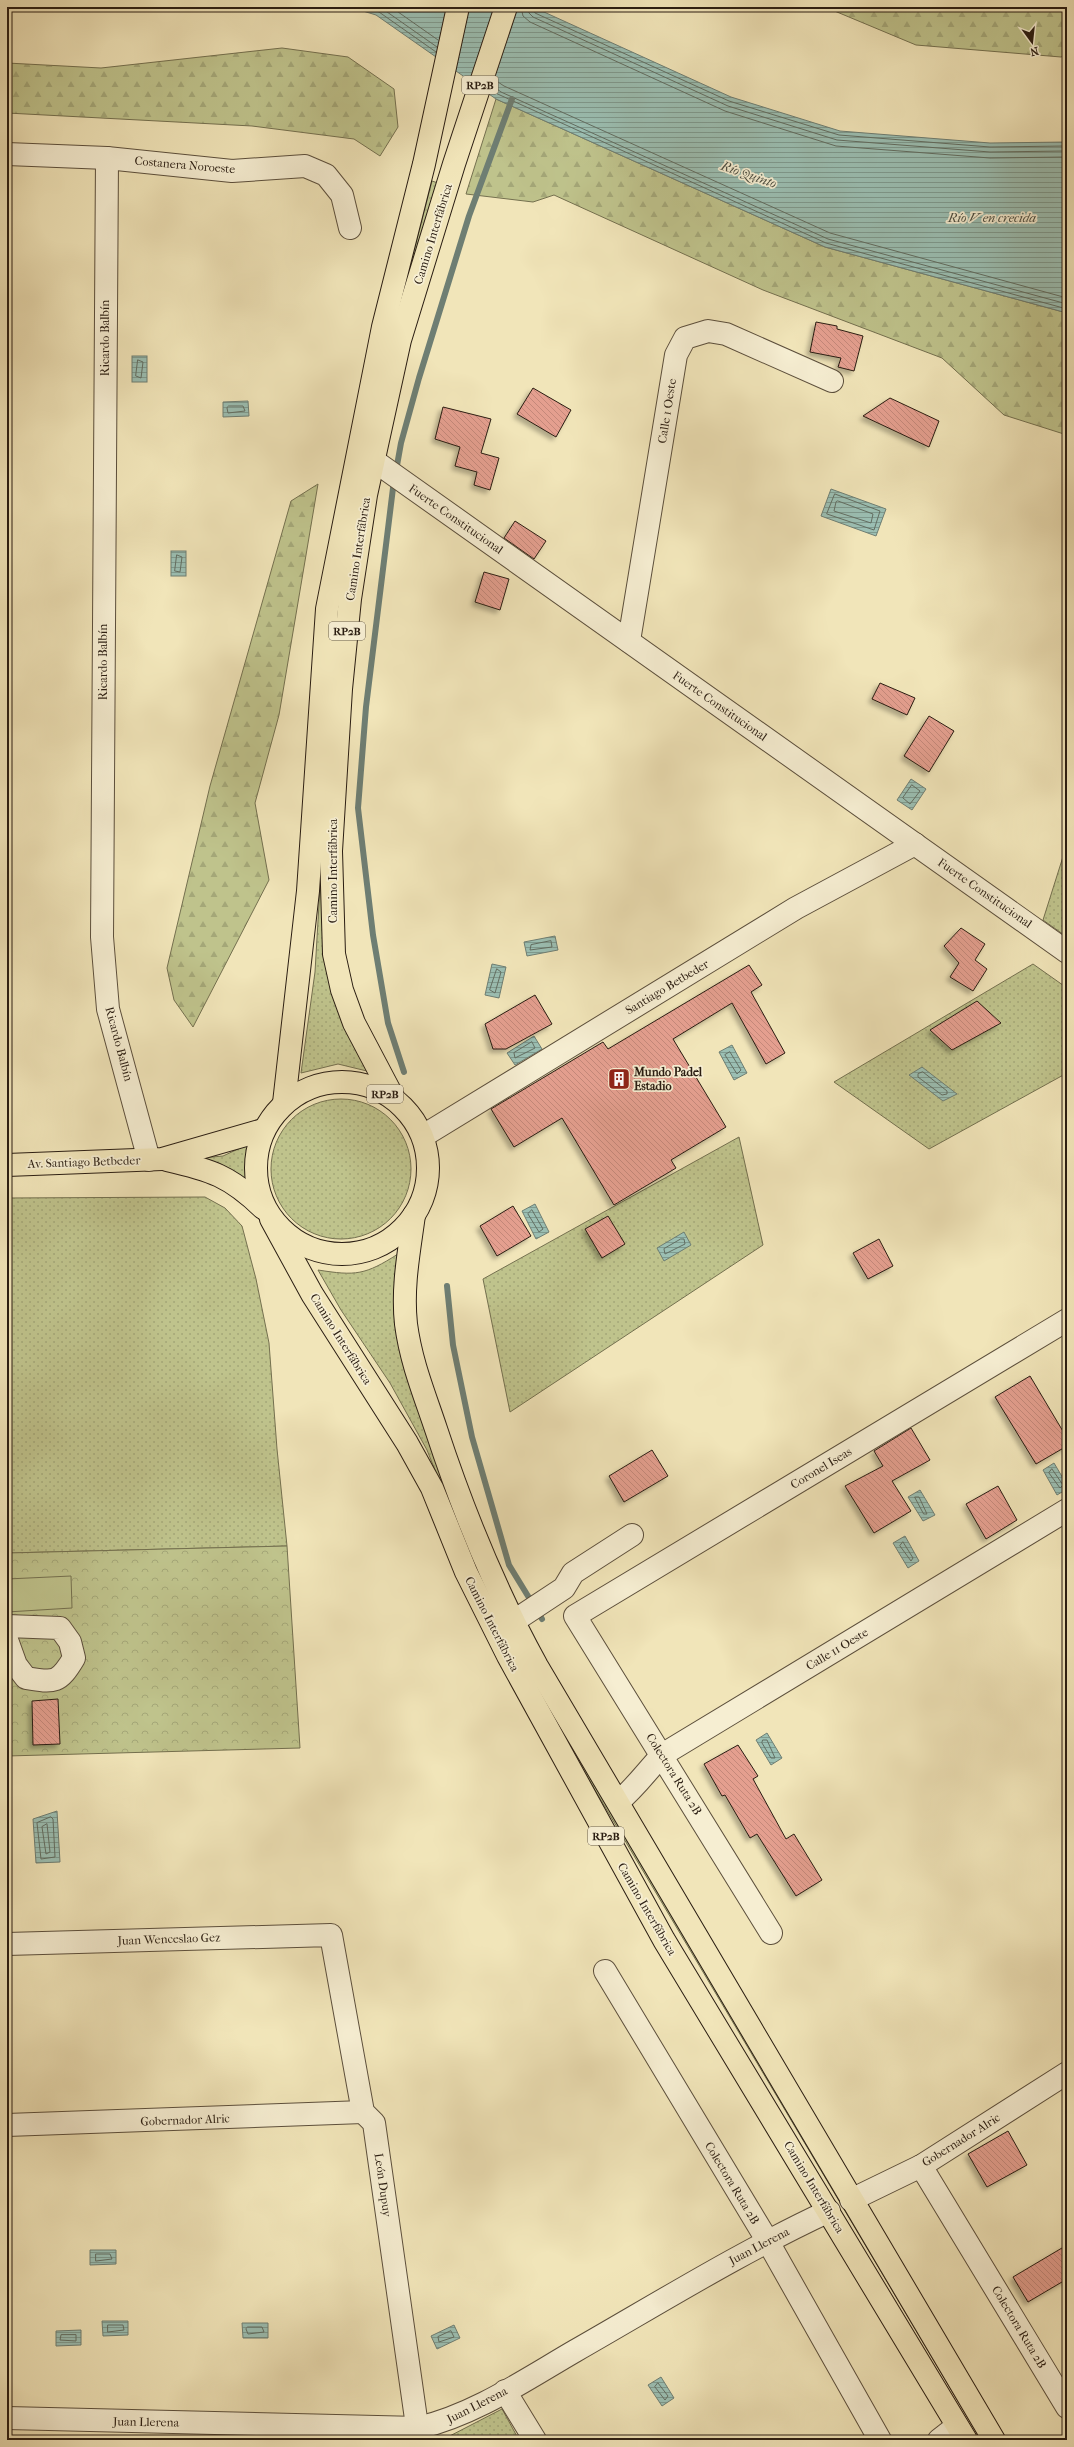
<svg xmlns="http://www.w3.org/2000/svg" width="1074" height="2447" viewBox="0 0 1074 2447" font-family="'IM FELL French Canon',serif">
<defs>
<pattern id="grass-dots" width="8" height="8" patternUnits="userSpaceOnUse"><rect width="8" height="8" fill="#bfc38c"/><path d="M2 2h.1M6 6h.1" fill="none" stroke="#a4a778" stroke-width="1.8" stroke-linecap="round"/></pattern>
<pattern id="forest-firs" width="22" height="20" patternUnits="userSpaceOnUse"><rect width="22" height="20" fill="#bfc38c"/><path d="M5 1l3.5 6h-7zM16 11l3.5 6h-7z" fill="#a4a778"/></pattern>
<pattern id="park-crowns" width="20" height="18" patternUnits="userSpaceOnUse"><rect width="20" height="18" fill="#bfc38c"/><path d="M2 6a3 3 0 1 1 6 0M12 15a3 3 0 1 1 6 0" fill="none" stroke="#a4a778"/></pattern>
<pattern id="water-rules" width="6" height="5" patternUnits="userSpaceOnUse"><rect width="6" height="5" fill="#9bbfb3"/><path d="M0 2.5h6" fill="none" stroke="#7f9b90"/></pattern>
<pattern id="building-back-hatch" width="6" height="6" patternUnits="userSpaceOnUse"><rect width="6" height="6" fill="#e49f8f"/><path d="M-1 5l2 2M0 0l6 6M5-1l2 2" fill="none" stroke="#c4887a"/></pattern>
<filter id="shadow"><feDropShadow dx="-3.5" dy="3.5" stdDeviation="2" flood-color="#0004"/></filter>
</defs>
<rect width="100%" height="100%" fill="#f1e5b9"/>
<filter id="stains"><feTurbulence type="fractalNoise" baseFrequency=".005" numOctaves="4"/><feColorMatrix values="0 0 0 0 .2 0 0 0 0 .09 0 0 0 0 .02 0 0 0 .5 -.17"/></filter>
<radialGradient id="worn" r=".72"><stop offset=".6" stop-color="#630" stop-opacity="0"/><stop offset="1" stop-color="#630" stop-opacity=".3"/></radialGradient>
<!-- grass -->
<g fill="url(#grass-dots)" stroke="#74704f">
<path d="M432,181L438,183L374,426L325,899L371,1072L338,1064L301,1073L315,972L328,752L370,422Z"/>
<path d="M1067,844V937L1043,920Z"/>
<path d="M1033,964L1067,988V1073L929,1149L834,1082Z"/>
<circle cx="341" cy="1169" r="70"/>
<path d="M739,1137L763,1245L510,1412L483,1279Z"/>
<path d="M249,1144L248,1162L250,1183L191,1159L223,1156Z"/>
<path d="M205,1197L225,1208L242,1226L256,1279L269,1343L277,1449L287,1546L7,1553V1198Z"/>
<path d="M398,1254L399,1327L478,1561L988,2440H981L570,1748L473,1565L427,1450L390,1383L341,1310L318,1270C356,1276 365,1275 398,1254Z"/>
<path d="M502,2409L519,2440H442Z"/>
</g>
<!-- forest -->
<g fill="url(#forest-firs)" stroke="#74704f">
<path d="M825,7H1067V55L1061,57L916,45Z"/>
<path d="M282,48L348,57L394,89L398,127L380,156L354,139L252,126L7,113V63L101,68Z"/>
<path d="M496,99L825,247L1067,313V435L1004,415L942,358L763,290L554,195L533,202L466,194Z"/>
<path d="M318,484L279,715L255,803L269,880L193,1027L174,1000L167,968L210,786L291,501Z"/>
</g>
<!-- park -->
<path fill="url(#park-crowns)" stroke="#74704f" d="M287,1546L300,1748L7,1756V1553Z"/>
<!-- pitch -->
<path fill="#bfc38c" stroke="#74704f" d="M71,1576L72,1608L7,1612V1579Z"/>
<!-- water -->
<g fill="url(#water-rules)" stroke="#6e7e73">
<path d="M350,7H533L731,97L840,131L990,143L1067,142V313L825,247L496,99L376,15Z"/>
<rect x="132" y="356" width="15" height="26"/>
<path d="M248,401L249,416L223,417V402Z"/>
<path d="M831,489L886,509L876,536L821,516Z"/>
<rect x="171" y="551" width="15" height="25"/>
<path d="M911,779L926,789L912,810L897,800Z"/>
<path d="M555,936L558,950L527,956L524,942Z"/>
<path d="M492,964L506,967L499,998L485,995Z"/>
<path d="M534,1036L542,1049L515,1065L507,1053Z"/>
<path d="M732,1045L747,1073L734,1080L719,1052Z"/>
<path d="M922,1067L957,1094L943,1101L909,1075Z"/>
<path d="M535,1204L549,1232L536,1239L522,1211Z"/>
<path d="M684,1232L691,1245L664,1261L657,1248Z"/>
<path d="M1054,1463L1067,1485V1489L1057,1495L1043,1470Z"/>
<path d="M920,1490L935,1515L923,1521L908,1497Z"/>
<path d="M905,1536L919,1561L908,1568L893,1543Z"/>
<path d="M767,1733L782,1758L771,1765L756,1740Z"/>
<path d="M57,1811L60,1862L36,1863L33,1819Z"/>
<path d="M90,2250H116V2264L90,2265Z"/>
<path d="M102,2321H128V2335L103,2336Z"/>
<path d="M242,2323H268V2338H243Z"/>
<path d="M454,2325L460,2338L437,2349L431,2336Z"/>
<path d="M81,2330V2345L56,2346V2331Z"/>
<path d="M661,2377L674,2398L662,2406L648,2385Z"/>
</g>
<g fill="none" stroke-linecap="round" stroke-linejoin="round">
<!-- shore -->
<g stroke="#626e62" stroke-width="1">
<path d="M364,7L379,12L436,52"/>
<path d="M380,7L437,47"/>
<path d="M391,7L438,40"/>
<path d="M521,7L523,16L530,22L725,111L836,146L990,158L1067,157"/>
<path d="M527,7L529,13L533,17L728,106L837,140L990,152L1067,151"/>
<path d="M532,7L535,13L729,101L839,135L990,147L1067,146"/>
<path d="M495,80L504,86L830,233L1067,298"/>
<path d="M493,86L501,92L828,239L1067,304"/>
<path d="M491,91L826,243L1067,309"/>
<path d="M138,360L143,362L141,378L136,376Z"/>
<path d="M229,406H243L245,411L228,413L227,408Z"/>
<path d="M835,494L880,511L874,530L827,514Z"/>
<path d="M838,501L873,514L871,523L834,511L836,502Z"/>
<path d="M177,555L182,557L180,572L175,571Z"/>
<path d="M912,785L920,791L910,804L903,798Z"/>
<path d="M551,941L552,947L530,950L531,945Z"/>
<path d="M497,969L501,972L495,993L490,990Z"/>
<path d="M532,1042L535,1048L515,1058L514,1053Z"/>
<path d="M730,1052L741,1070L737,1074L725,1055Z"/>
<path d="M923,1072L947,1091V1094L942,1095L918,1077V1074Z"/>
<path d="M532,1210L543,1229L539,1232L528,1214Z"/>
<path d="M681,1239H684L685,1244L665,1254L664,1249Z"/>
<path d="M1052,1469L1063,1485L1060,1488L1049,1473Z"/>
<path d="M915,1497H919L927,1514H924Z"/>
<path d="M903,1542L913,1558L911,1561L900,1546Z"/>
<path d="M763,1740H767L775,1758H771L762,1743Z"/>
<path d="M51,1817L53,1819L55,1857L41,1859L37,1823Z"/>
<path d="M47,1824L50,1852L46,1854L42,1827Z"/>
<path d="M96,2254H110L112,2259L96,2261Z"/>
<path d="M108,2325H123L124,2330L108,2332Z"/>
<path d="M248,2327H262L264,2332L248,2334L246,2329Z"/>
<path d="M451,2331L454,2337L439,2342L438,2337Z"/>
<path d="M76,2335V2341L60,2340L61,2335Z"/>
<path d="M658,2383L668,2396L665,2400L655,2387Z"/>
</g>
<!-- stream -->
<g stroke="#6e7e73" stroke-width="6">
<path d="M396,471L401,443L419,378L469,216L512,99"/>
<path d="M394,480L366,707L358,808L373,935L388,1023L404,1072"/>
<path d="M447,1286L453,1345L472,1437L509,1565L542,1619"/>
</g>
</g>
<!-- building -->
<g fill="url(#building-back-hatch)" stroke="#2a1d12" filter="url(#shadow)">
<path d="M816,322L837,326V329L863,336L854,371L838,367L841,358L810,352Z"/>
<path d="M533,388L571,410L556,437L517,414Z"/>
<path d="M890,398L939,421L929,447L863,416Z"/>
<path d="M443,407L491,419L481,453L499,458L490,490L474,485L477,472L455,466L460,447L435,439Z"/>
<path d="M515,521L546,541L534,559L504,538Z"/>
<path d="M484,572L509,579L500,610L475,602Z"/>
<path d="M880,683L915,698L907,715L872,699Z"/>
<path d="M929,716L954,731L929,772L904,756Z"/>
<path d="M961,928L985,944L975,960L987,969L973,991L950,977L959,963L944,946Z"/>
<path d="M749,965L762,985L751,992L785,1053L766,1064L732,1003L673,1039L726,1127L671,1160L676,1168L614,1205L562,1118L514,1147L491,1109L603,1042L608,1049Z"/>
<path d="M535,995L552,1024L506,1049H493L485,1024Z"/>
<path d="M977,1001L1001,1023L952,1050L930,1030Z"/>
<path d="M513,1206L531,1236L497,1256L480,1226Z"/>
<path d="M608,1216L625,1244L602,1258L585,1229Z"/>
<path d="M879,1239L893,1266L868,1279L853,1253Z"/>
<path d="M1030,1376L1067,1438V1446L1036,1464L995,1397Z"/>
<path d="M911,1428L930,1460L892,1481L911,1511L874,1533L845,1486L883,1466L874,1451Z"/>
<path d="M652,1450L668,1476L624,1502L609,1476Z"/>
<path d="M998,1486L1017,1520L986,1539L966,1504Z"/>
<path d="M58,1699L60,1744L33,1745L32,1701Z"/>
<path d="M738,1745L758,1776L753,1779L786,1839L794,1834L822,1880L796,1896L757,1834L750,1838L725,1795L722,1796L704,1764Z"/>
<path d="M1008,2131L1027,2165L987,2187L968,2154Z"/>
<path d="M1067,2245V2279L1028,2302L1013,2277Z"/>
</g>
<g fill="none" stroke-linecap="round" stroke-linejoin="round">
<!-- minor casing -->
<g stroke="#5c4f3c" stroke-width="24">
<g id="minor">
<path d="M7,154L107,158L232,171L305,166L326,175L342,195L350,228"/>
<path d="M107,158L102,937L108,1009L149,1160"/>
<path d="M373,460L1067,952"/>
<path d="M629,641L676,355L685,338L708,331L726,334L832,381"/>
<path d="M423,1136L796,908L915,844"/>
<path d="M514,1621L564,1588L573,1573L632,1535"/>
<path d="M7,1626L60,1628L70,1642L74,1658C59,1683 55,1683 26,1678L16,1665L7,1640"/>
<path d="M618,1802C635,1788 647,1771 662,1755L1067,1510"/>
<path d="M771,1933L575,1616L1067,1320"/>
<path d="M7,1944L331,1935L363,2112L374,2123L419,2440"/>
<path d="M605,1971L767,2240L880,2440"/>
<path d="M7,2125L363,2112"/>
<path d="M921,2166L1067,2407"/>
<path d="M851,2200L921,2166L1067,2073"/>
<path d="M505,2391L535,2440"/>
<path d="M7,2418L418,2428C474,2415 525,2380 575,2351C659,2303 741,2252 829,2211"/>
<path d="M939,2440L957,2426"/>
</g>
</g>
<!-- major casing -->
<g stroke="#2a1d12" stroke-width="24">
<g id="major">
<circle cx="342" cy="1168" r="86"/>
<path d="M393,1097L354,1023L342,990L334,954L331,851L341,689L350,599L366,495L400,340L454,164L506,7"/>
<path d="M284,1103L308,891L327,609L383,327L424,164L458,7"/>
<path d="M167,1160C211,1170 230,1176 263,1208"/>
<path d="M7,1165L162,1159L263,1130"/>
<path d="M414,1215C409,1252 402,1287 406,1324C411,1362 424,1393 436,1429C463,1511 495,1590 537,1666L994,2440"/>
<path d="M271,1219L312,1294L407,1443L432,1488L466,1572L508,1656L664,1940L966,2440"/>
</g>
</g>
<!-- minor -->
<use href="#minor" stroke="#f6eed2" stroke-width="22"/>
<!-- major -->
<use href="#major" stroke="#f1e5b9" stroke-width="22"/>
</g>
<!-- icons -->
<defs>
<g id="building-square" transform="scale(1.15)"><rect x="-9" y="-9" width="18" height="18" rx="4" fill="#8f2418" stroke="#f6eed2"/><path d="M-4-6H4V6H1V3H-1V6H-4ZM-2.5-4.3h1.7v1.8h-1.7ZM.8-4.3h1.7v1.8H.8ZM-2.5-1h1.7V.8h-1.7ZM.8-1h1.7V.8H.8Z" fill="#fff"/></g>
</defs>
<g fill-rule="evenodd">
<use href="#building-square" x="619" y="1079"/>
</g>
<g text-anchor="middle" stroke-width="3.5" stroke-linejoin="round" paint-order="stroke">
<!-- shield labels -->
<g fill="#f6eed2" stroke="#675c4c" stroke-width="1">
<rect x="462" y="76" width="36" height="18" rx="3"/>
<rect x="329" y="622" width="36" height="18" rx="3"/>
<rect x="367" y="1085" width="36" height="18" rx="3"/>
<rect x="588" y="1827" width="36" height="18" rx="3"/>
</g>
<g font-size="11" font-weight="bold" fill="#2a1d12">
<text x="480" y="89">RP2B</text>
<text x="347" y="635">RP2B</text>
<text x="385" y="1098">RP2B</text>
<text x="606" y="1840">RP2B</text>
</g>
<!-- street labels -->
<g font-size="12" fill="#2a1d12" stroke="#f6eed2">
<text transform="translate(185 165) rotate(5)" y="4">Costanera Noroeste</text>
<text transform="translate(433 234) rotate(-73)" y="4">Camino Interfábrica</text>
<text transform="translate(105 338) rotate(-90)" y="4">Ricardo Balbín</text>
<text transform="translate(667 411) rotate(-81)" y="4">Calle 1 Oeste</text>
<text transform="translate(456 519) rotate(35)" y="4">Fuerte Constitucional</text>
<text transform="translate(358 549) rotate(-81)" y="4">Camino Interfábrica</text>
<text transform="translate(103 662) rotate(-90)" y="4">Ricardo Balbín</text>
<text transform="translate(720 706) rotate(35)" y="4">Fuerte Constitucional</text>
<text transform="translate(333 871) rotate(-90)" y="4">Camino Interfábrica</text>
<text transform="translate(985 893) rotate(35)" y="4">Fuerte Constitucional</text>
<text transform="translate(667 987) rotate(-31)" y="4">Santiago Betbeder</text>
<text transform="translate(119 1044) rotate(75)" y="4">Ricardo Balbín</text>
<text transform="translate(84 1162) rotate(-2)" y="4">Av. Santiago Betbeder</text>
<text transform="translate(341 1339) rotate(58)" y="4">Camino Interfábrica</text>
<text transform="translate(821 1468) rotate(-31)" y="4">Coronel Iseas</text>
<text transform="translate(492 1624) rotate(63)" y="4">Camino Interfábrica</text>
<text transform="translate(837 1649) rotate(-31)" y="4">Calle 11 Oeste</text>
<text transform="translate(674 1774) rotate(58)" y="4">Colectora Ruta 2B</text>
<text transform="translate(647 1909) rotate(60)" y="4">Camino Interfábrica</text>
<text transform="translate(169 1939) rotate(-2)" y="4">Juan Wenceslao Gez</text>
<text transform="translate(185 2120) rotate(-2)" y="4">Gobernador Alric</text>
<text transform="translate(961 2140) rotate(-32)" y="4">Gobernador Alric</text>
<text transform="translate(732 2183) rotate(59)" y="4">Colectora Ruta 2B</text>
<text transform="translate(383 2185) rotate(82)" y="4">León Dupuy</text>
<text transform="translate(814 2187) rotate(59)" y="4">Camino Interfábrica</text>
<text transform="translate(759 2246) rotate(-28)" y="4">Juan Llerena</text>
<text transform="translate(1019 2327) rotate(59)" y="4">Colectora Ruta 2B</text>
<text transform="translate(477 2405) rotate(-27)" y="4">Juan Llerena</text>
<text transform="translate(146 2422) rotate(1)" y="4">Juan Llerena</text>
</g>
<!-- poi labels -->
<g font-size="12" font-weight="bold" fill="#2a1d12" stroke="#f6eed2" text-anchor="start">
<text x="634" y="1076">Mundo Padel<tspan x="634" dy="14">Estadio</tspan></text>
</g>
<!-- water labels -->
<g font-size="13" font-style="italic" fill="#4c4e42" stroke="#f6eed2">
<text transform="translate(749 174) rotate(19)" y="5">Río Quinto</text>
<text x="992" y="222">Río V en crecida</text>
</g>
</g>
<!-- margin -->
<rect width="1074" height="2447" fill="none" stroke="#f1e5b9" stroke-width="24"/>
<rect x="8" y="8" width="1058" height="2431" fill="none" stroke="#2a1d12" stroke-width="2"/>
<rect x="12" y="12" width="1050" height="2423" fill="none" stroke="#2a1d12"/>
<!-- north arrow -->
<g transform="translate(1032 42) rotate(165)" stroke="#f6eed2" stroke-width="3" paint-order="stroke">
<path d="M0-3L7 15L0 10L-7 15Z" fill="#2a1d12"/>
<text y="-6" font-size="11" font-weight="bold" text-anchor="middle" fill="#2a1d12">N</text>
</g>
<rect width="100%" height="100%" filter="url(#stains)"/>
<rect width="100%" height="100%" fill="url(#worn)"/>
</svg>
